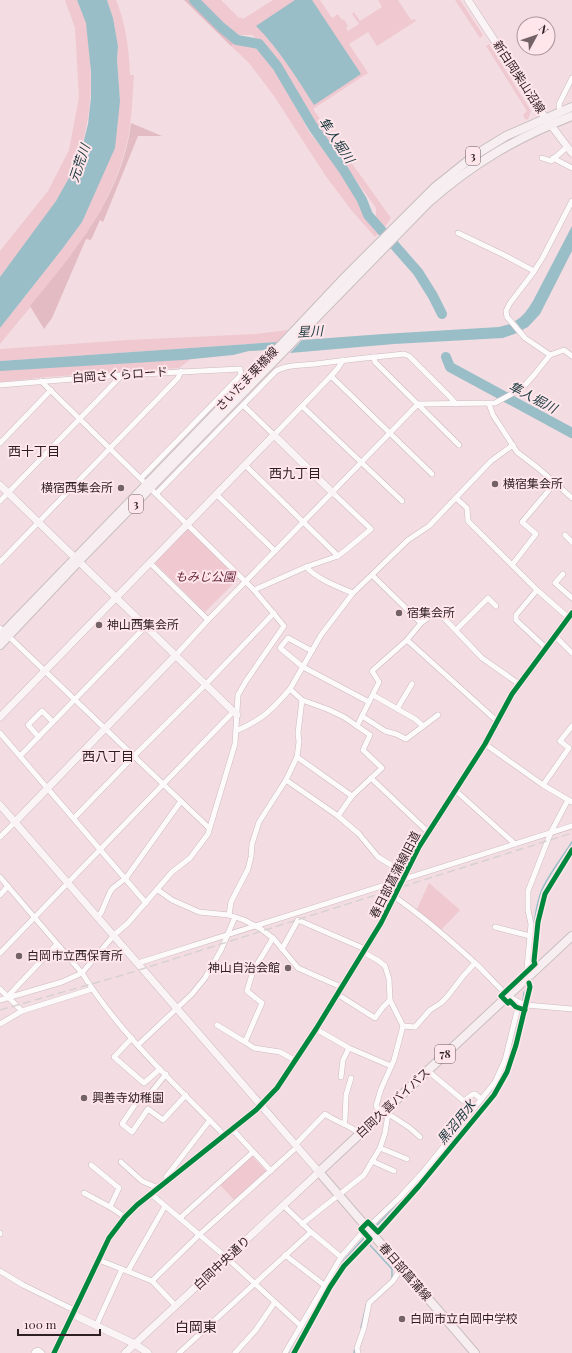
<svg xmlns="http://www.w3.org/2000/svg" width="572" height="1353" viewBox="0 0 572 1353" font-family="'Playfair Display','Noto Sans JP',serif">
<rect width="100%" height="100%" fill="#f3dde2"/>
<!-- green -->
<g fill="#efc8d0">
<path d="M65,0H77C80,7 84,15 86,23C88,31 88,41 89,50C95,104 86,155 56,201C39,227 19,252 0,277V251L48,191L69,150L79,97L75,28Z"/>
<path d="M107,0H116C126,24 129,49 130,75H134C132,100 132,126 125,151C105,224 47,286 0,344V328L63,248L82,222L120,101L117,59L118,46L113,18Z"/>
<path d="M198,0H221L239,18L241,17L243,19L273,0H320L332,18L338,14L342,20L344,19L348,26L346,28L348,31L359,24L352,14L354,12L360,21L382,7L378,0H398L411,20L415,19L416,21L377,46L368,32L349,44L368,73L313,109L391,218L384,228L376,218V208C352,174 326,141 303,106C286,79 277,56 252,35H238L225,26Z"/>
<path d="M455,0H460L483,35L480,38Z"/>
<path d="M237,41L255,47L270,64L289,93L309,132L337,167L355,195L365,216L380,232L375,237L352,211L325,175L274,96L249,63L231,46Z"/>
<path d="M489,44L531,111L528,119L526,120L523,115L527,111L486,46Z"/>
<path d="M289,330L277,342L0,361V349L128,340L255,334Z"/>
<path d="M192,358L179,368L47,377L0,382V370Z"/>
<path d="M187,527L241,576L205,612L155,563Z"/>
<path d="M429,883L460,910L440,931L416,911Z"/>
<path d="M252,1156L267,1172L235,1201L220,1185Z"/>
</g>
<!-- forest -->
<g fill="#e2bbc3">
<path d="M184,0H190L221,31L237,41L231,46Z"/>
<path d="M131,123L162,136H138L103,222L100,220L91,240L86,239L52,318L44,329L30,306C74,253 123,194 131,123Z"/>
</g>
<!-- water -->
<g fill="#99bec7">
<path d="M77,0H107L113,18L118,46L117,59L120,101L115,148L82,222L63,248L0,328V277L56,201L70,176L81,152L88,124L91,97V72L86,23Z"/>
<path d="M295,0H312L361,74L314,105C296,77 279,49 256,26Z"/>
<path d="M572,226V251L540,314L528,327L522,330L515,321C523,317 528,309 533,301Z"/>
<path d="M510,324L517,333L503,338L394,344L290,353L302,340L383,334L499,327Z"/>
<path d="M277,342L270,350L249,351L233,355L183,360L0,371V361Z"/>
</g>
<g fill="none" stroke-linecap="round" stroke-linejoin="round">
<!-- stream -->
<g stroke="#99bec7" stroke-width="1.5">
<path d="M531,963C533,940 533,915 541,892C548,875 562,858 572,842"/>
<path d="M523,1001L524,992"/>
<path d="M375,1227L413,1189L490,1095L503,1072L510,1054L521,1010"/>
<path d="M369,1244L392,1269V1280"/>
<path d="M361,1328L367,1302"/>
<path d="M290,1353L335,1272L347,1257L365,1237"/>
<path d="M354,1353L355,1347"/>
</g>
<!-- river -->
<g stroke="#99bec7" stroke-width="10">
<path d="M194,0L221,27L237,40L259,44L277,66L313,127L343,169L362,200L368,215L418,272L433,296L442,314"/>
<path d="M446,357L450,367L572,433"/>
</g>
<!-- street casing -->
<g stroke="#cbbabe" stroke-width="6">
<g id="street">
<path d="M560,112L559,104L572,78"/>
<path d="M542,158L551,161L567,147"/>
<path d="M553,158L572,168"/>
<path d="M458,233L504,255L534,271"/>
<path d="M550,355L525,338L507,317L506,311L510,303L533,273L543,257L572,201"/>
<path d="M374,357L375,362L459,445"/>
<path d="M331,376L432,474"/>
<path d="M0,385L122,375L240,369L241,375L141,478"/>
<path d="M489,404L493,415L517,452L538,468L572,498"/>
<path d="M243,405L274,435L331,376L338,368L343,360"/>
<path d="M302,406L402,501"/>
<path d="M0,443L51,390"/>
<path d="M245,465L338,556"/>
<path d="M156,494L276,371C287,365 302,365 315,364C345,360 374,357 404,354L409,356L450,397L456,404"/>
<path d="M216,494L275,551"/>
<path d="M456,498L467,508L468,521L537,590L569,618"/>
<path d="M0,501L122,375"/>
<path d="M565,535L572,542"/>
<path d="M0,562L178,378L181,371"/>
<path d="M150,563L208,620"/>
<path d="M512,565L536,534L522,522L555,483"/>
<path d="M306,567C319,580 336,586 353,593L408,540L429,526L491,461L513,445"/>
<path d="M563,574L555,583L572,598"/>
<path d="M372,575L421,623L407,640L498,722"/>
<path d="M254,590L306,567L338,556L347,549L371,529L333,493"/>
<path d="M537,590L516,615V620L546,648"/>
<path d="M421,623L434,613L442,616L482,658L519,684"/>
<path d="M0,628L209,828"/>
<path d="M456,630L488,598L496,606"/>
<path d="M555,636L572,653"/>
<path d="M312,651L288,638L280,648L303,667L369,702"/>
<path d="M176,655L208,620L418,404L495,403L517,391L525,385L534,375L550,355L564,350L572,356"/>
<path d="M373,695L415,719L423,726"/>
<path d="M302,700L327,709L344,717L370,735L363,750L382,768L352,796L338,816"/>
<path d="M397,709L412,684"/>
<path d="M362,716L385,731L396,734L406,739L438,715"/>
<path d="M357,726L379,682L372,671L407,640"/>
<path d="M236,731C262,720 272,710 290,689"/>
<path d="M0,733L146,903"/>
<path d="M39,737L28,725L42,711L53,722"/>
<path d="M485,744L543,785L572,802"/>
<path d="M20,756L146,626"/>
<path d="M297,757L352,796"/>
<path d="M371,778L428,832"/>
<path d="M286,780L338,816L359,834L378,857L406,874"/>
<path d="M543,785L569,748L560,741L572,726"/>
<path d="M455,790L515,844"/>
<path d="M74,818L134,756L206,684L274,613"/>
<path d="M0,837L15,822"/>
<path d="M0,877L82,973C120,1034 175,1084 224,1135"/>
<path d="M158,890L172,900L199,912L229,915L244,920L261,929L274,939L298,968L341,987"/>
<path d="M0,895L8,886"/>
<path d="M395,897C422,916 450,940 474,962C490,976 505,999 526,1005L572,1009"/>
<path d="M229,915L231,902L248,869L251,857L252,844L259,822L286,780L297,757L299,742L298,733L302,700L290,689L321,635L353,593"/>
<path d="M97,917L101,913L110,892L113,888L126,878L181,801"/>
<path d="M495,927L530,936"/>
<path d="M273,938L253,971L247,991L262,1003L245,1042L254,1048L280,1052L296,1061"/>
<path d="M282,949L298,920L365,949"/>
<path d="M363,952L379,961L385,966L389,979L390,1000L403,1026"/>
<path d="M0,953L234,711"/>
<path d="M138,963L572,826"/>
<path d="M529,976L527,968L531,924L528,910V891L551,832L568,800"/>
<path d="M0,989L22,1011L0,1024"/>
<path d="M337,994L375,1018L383,1007L390,1000"/>
<path d="M8,996L57,944"/>
<path d="M0,1000L62,982L82,973L114,935L128,923L172,872L190,858L208,834L235,744L238,695L246,681L284,626L254,590L41,381"/>
<path d="M22,1011L92,989"/>
<path d="M217,1025L245,1042"/>
<path d="M316,1029L349,1048L391,1066"/>
<path d="M132,1038L114,1057L144,1083L160,1069"/>
<path d="M138,1045L192,994L205,978L221,950L235,917"/>
<path d="M428,1071L464,1101L473,1094H475L481,1099"/>
<path d="M166,1074L149,1095L140,1097L122,1124L132,1132L148,1109L163,1120L186,1095"/>
<path d="M341,1077L343,1060L349,1048"/>
<path d="M387,1113L410,1128L420,1137"/>
<path d="M382,1114L376,1106L381,1089L394,1060L403,1026L415,1027L430,1010L441,1003L447,997L464,975L475,963"/>
<path d="M344,1124L345,1120L346,1095L351,1078"/>
<path d="M232,1129L271,1171"/>
<path d="M295,1145L325,1114C336,1122 350,1125 360,1134"/>
<path d="M380,1148L407,1159"/>
<path d="M372,1161L394,1171"/>
<path d="M121,1162L142,1181L158,1188"/>
<path d="M91,1165L119,1188L110,1207L125,1217"/>
<path d="M166,1182V1177L210,1120"/>
<path d="M84,1193L110,1207"/>
<path d="M151,1194L227,1258L301,1326"/>
<path d="M283,1205L311,1232L341,1257"/>
<path d="M180,1218L253,1152"/>
<path d="M302,1224L364,1175L380,1148L385,1133L388,1114"/>
<path d="M0,1234V1233"/>
<path d="M285,1255L324,1285"/>
<path d="M99,1260L152,1281L176,1306"/>
<path d="M0,1271L23,1285L74,1310"/>
<path d="M128,1271L165,1206"/>
<path d="M152,1281L199,1235L297,1147"/>
<path d="M96,1326L122,1269"/>
<path d="M34,1353L35,1351L38,1350L42,1353"/>
<path d="M179,1353L311,1232"/>
<path d="M235,1353L255,1331L275,1302"/>
<path d="M285,1353L341,1257L361,1234L399,1198L423,1172L495,1082L505,1060L519,1003"/>
<path d="M358,1353L357,1348L364,1328L369,1303L393,1281L398,1273L402,1269"/>
</g>
</g>
<!-- secondary casing -->
<g stroke="#cbbabe" stroke-width="8">
<g id="secondary">
<path d="M468,0L541,112L572,153"/>
<path d="M0,485L237,715"/>
<path d="M0,717L274,435L333,493"/>
<path d="M0,805L319,1172L125,1353"/>
<path d="M15,822L176,655"/>
<path d="M72,1314L135,1344L148,1353"/>
<path d="M54,1353L109,1238L125,1217L137,1205L256,1110L277,1088L316,1029L381,923L419,847L485,744L512,694L572,613"/>
</g>
</g>
<!-- primary casing -->
<g stroke="#c9bec0" stroke-width="10">
<g id="primary">
<path d="M0,636L263,364L345,277L435,187L475,155L506,136L572,107"/>
<path d="M0,645L79,561L428,203C473,163 516,138 572,116"/>
<path d="M475,1353L319,1172L572,936"/>
</g>
</g>
<!-- street -->
<use href="#street" stroke="#fdfafb" stroke-width="5"/>
<!-- secondary -->
<use href="#secondary" stroke="#faf4f6" stroke-width="7"/>
<!-- primary -->
<use href="#primary" stroke="#f6eef0" stroke-width="8"/>
<!-- rail -->
<path stroke="#d7d1d2" stroke-width="1.5" stroke-dasharray="8 4" stroke-linecap="butt" d="M0,1010L123,975L572,833"/>
<!-- cycleway casing -->
<g stroke="#ffe6eb" stroke-width="8">
<g id="cycleway">
<path d="M525,1010L516,1007L510,1001L508,1003L501,996L535,964L534,961L538,922L545,894L572,850"/>
<path d="M54,1353L109,1238L125,1217L137,1205L256,1110L277,1088L316,1029L381,923L419,847L485,744L512,694L572,613"/>
<path d="M294,1353L330,1287L344,1266L370,1239L361,1229L368,1222L378,1232L419,1186L494,1095L507,1072L516,1045L530,987L529,983"/>
</g>
</g>
<!-- cycleway -->
<use href="#cycleway" stroke="#00873e" stroke-width="5"/>
</g>
<!-- markers -->
<g fill="#736266" stroke="#ffe6eb" stroke-width="1.5">
<circle cx="495" cy="484" r="4"/>
<circle cx="121" cy="488" r="4"/>
<circle cx="399" cy="613" r="4"/>
<circle cx="99" cy="625" r="4"/>
<circle cx="19" cy="956" r="4"/>
<circle cx="288" cy="968" r="4"/>
<circle cx="84" cy="1098" r="4"/>
<circle cx="402" cy="1319" r="4"/>
</g>
<g text-anchor="middle" stroke-width="4" stroke-linejoin="round" paint-order="stroke">
<!-- shield labels -->
<g fill="#ffe6eb" stroke="#6d5b5f" stroke-width="1">
<rect x="466" y="147" width="14" height="18" rx="3"/>
<rect x="129" y="495" width="14" height="18" rx="3"/>
<rect x="435" y="1045" width="20" height="18" rx="3"/>
</g>
<g font-size="11" font-weight="bold" fill="#2e1f23">
<text x="473" y="160">3</text>
<text x="136" y="508">3</text>
<text x="445" y="1058">78</text>
</g>
<!-- street labels -->
<g font-size="12" fill="#2e1f23" stroke="#ffe6eb">
<text transform="translate(519 77) rotate(57)" y="4">新白岡柴山沼線</text>
<text transform="translate(120 375) rotate(-4)" y="4">白岡さくらロード</text>
<text transform="translate(247 379) rotate(-46)" y="4">さいたま栗橋線</text>
<text transform="translate(395 875) rotate(-63)" y="4">春日部菖蒲線旧道</text>
<text transform="translate(393 1103) rotate(-43)" y="4">白岡久喜バイパス</text>
<text transform="translate(222 1263) rotate(-43)" y="4">白岡中央通り</text>
<text transform="translate(405 1272) rotate(49)" y="4">春日部菖蒲線</text>
</g>
<!-- poi labels -->
<g font-size="12" fill="#2e1f23" stroke="#ffe6eb" text-anchor="start">
<text x="503" y="488">横宿集会所</text>
<text x="113" y="492" text-anchor="end">横宿西集会所</text>
<text x="407" y="617">宿集会所</text>
<text x="107" y="629">神山西集会所</text>
<text x="27" y="960">白岡市立西保育所</text>
<text x="280" y="972" text-anchor="end">神山自治会館</text>
<text x="92" y="1102">興善寺幼稚園</text>
<text x="410" y="1323">白岡市立白岡中学校</text>
</g>
<!-- park labels -->
<g font-size="12" font-style="italic" fill="#662538" stroke="#ffe6eb">
<text x="205" y="581">もみじ公園</text>
</g>
<!-- water labels -->
<g font-size="13" font-style="italic" fill="#19383e" stroke="#ffe6eb">
<text transform="translate(337 140) rotate(56)" y="5">隼人堀川</text>
<text transform="translate(79 163) rotate(-71)" y="5">元荒川</text>
<text transform="translate(310 331) rotate(-3)" y="5">星川</text>
<text transform="translate(533 397) rotate(28)" y="5">隼人堀川</text>
<text transform="translate(456 1122) rotate(-51)" y="5">黒沼用水</text>
</g>
<!-- neighbourhood labels -->
<g font-size="13" fill="#2e1f23" stroke="#ffe6eb">
<text x="34" y="456">西十丁目</text>
<text x="295" y="478">西九丁目</text>
<text x="108" y="761">西八丁目</text>
</g>
<!-- quarter labels -->
<g font-size="14" fill="#2e1f23" stroke="#ffe6eb">
<text x="196" y="1332">白岡東</text>
</g>
</g>
<!-- north arrow -->
<g transform="translate(536 36) rotate(50)"><circle r="19" fill="#ffe6eb" stroke="#ab969b"/>
<path d="M0-3L7 15L0 10L-7 15Z" fill="#736266"/>
<text y="-6" font-size="11" font-weight="bold" text-anchor="middle" fill="#2e1f23">N</text>
</g>
<!-- scale -->
<path d="M18 1329v6h82v-6" fill="none" stroke="#2e1f23" stroke-width="2"/>
<text x="24" y="1329" font-size="12" fill="#2e1f23" stroke="#ffe6eb" stroke-width="3" paint-order="stroke">100 m</text>
</svg>
